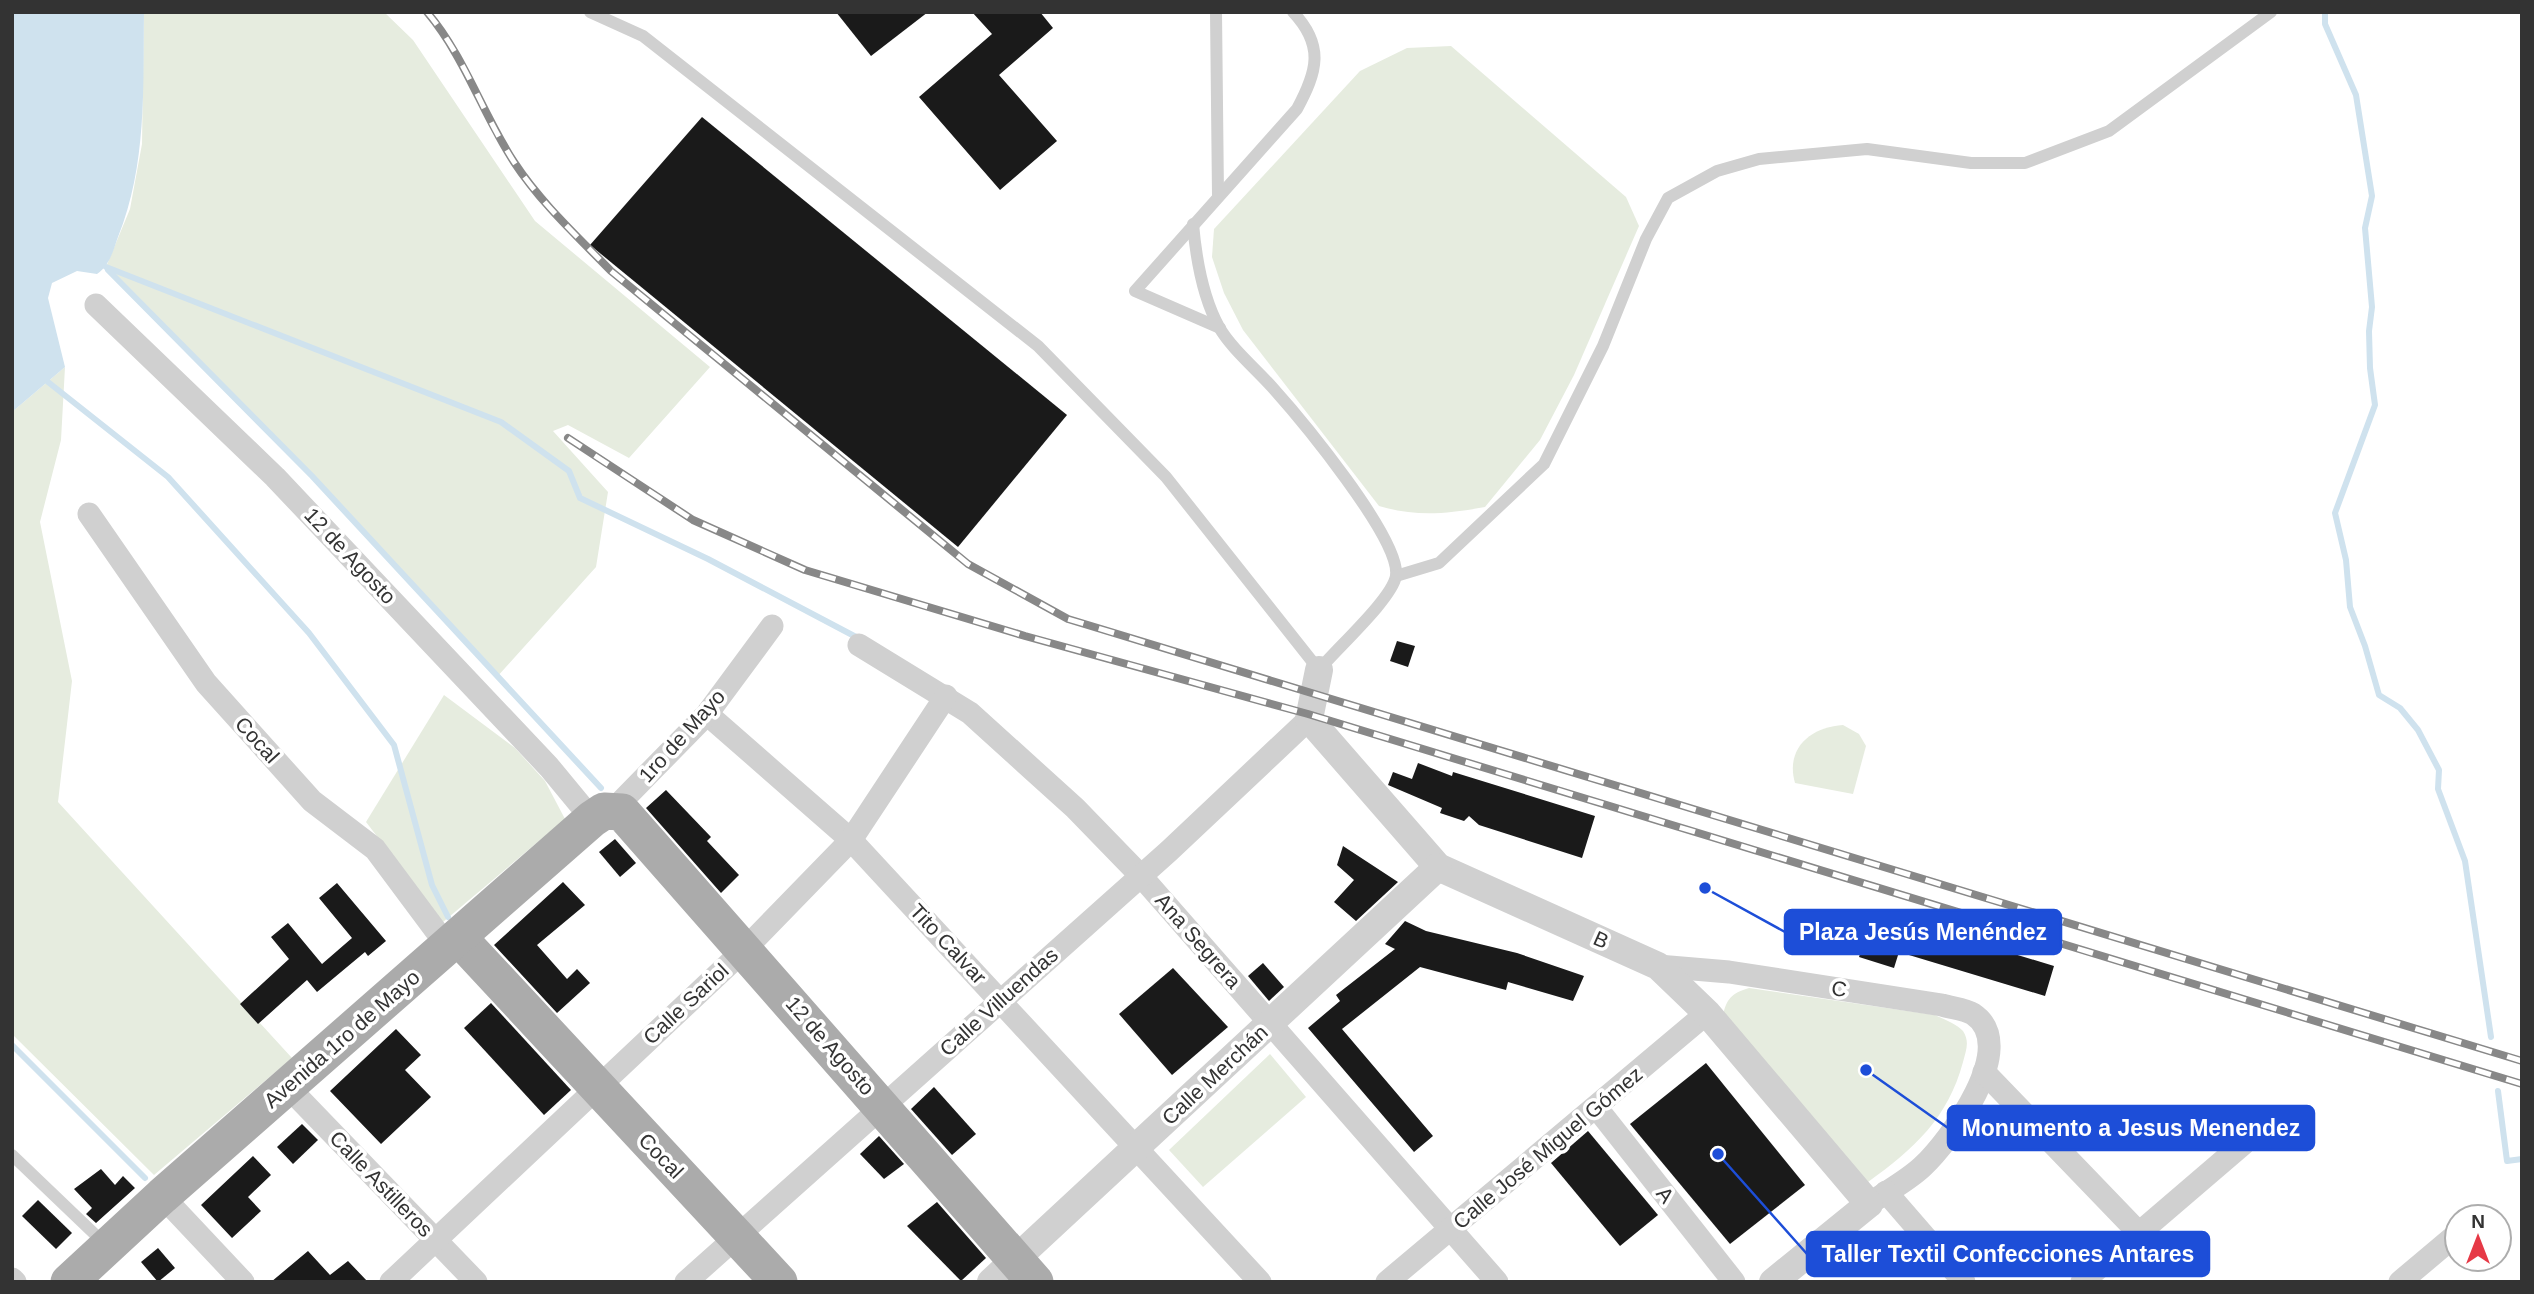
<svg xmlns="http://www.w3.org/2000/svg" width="2534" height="1294" viewBox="0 0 2534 1294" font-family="Arial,sans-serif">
<rect width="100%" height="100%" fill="#fff"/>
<!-- green -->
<g fill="#e6ecdf">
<path d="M144,12H384L413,40L535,221L710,367L629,458L568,425L553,431L608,492L596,567L496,678L312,476L106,267L130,209L142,144Z"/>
<path d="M1451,46L1626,197L1639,226L1574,375L1540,440L1485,507C1446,514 1417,517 1379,506L1243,330L1224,293L1212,257L1214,229L1360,71L1407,48Z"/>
<path d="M65,367L61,440L40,522L72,681L58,802L292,1058L154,1175L12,1034V412Z"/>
<path d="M444,695L515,748L545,781L565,819L443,922L366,822Z"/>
<path d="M1843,725L1859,734L1866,746L1853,794L1795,783C1785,748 1811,727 1843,725Z"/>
<path d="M1749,988L1935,1015C1943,1019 1957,1024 1963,1031C1970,1042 1966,1050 1963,1062C1948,1118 1914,1149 1868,1182L1723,1016C1726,999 1732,993 1749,988Z"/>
<path d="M1270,1054L1306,1097L1203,1187L1169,1150Z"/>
</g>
<!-- water -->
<path fill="#cfe2ee" d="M12,12H144C143,89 147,165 118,237C113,251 110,265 97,274L77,271L52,283L48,298L65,367L12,412Z"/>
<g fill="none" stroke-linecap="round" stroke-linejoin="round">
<!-- stream -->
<g stroke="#cfe2ee" stroke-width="6">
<path d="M2325,12V24L2356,95L2372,196L2365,228L2372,307L2369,331L2370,368L2375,405L2335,513L2346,560L2350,607L2365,646L2379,695L2400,708L2418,730L2439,770L2438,789L2465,861L2491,1037"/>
<path d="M106,267L501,422L569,471L580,498L708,559L858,638"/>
<path d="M108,270L312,476L601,788"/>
<path d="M48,382L168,477L309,633L394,745L432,885L448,917"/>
<path d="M12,1045L145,1178"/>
<path d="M2498,1091L2507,1161L2522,1159"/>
</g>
</g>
<!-- building -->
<g fill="#1a1a1a">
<path d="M836,12H928L871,56Z"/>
<path d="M972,12H1040L1053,28L999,75L1057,141L1000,190L919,97L992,34Z"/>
<path d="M702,117L1067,415L958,547L590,245Z"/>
<path d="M1397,641L1415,646L1408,667L1390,661Z"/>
<path d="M1418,763L1452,776L1453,772L1595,816L1582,858L1479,825L1469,816L1464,821L1440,813L1442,808L1388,785L1393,772L1412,779Z"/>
<path d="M666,790L711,837L707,841L739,875L721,893L646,808Z"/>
<path d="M615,839L636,863L620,877L599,852Z"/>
<path d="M1343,846L1398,882L1356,921L1334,902L1354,880L1337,865Z"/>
<path d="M563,882L585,905L537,945L567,979L577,969L590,983L557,1013L494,945Z"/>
<path d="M337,883L386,941L368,956L365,952L317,992L307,980L258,1024L240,1004L289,959L271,937L288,923L322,964L352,938L319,898Z"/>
<path d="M1873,911L2054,966L2045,996L1899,952L1894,968L1859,957Z"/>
<path d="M1405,921L1426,931L1517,953L1584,976L1573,1001L1508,982L1506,990L1420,967L1342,1029L1433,1136L1414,1152L1308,1028L1340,1001L1336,995L1395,949L1385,944Z"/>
<path d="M1263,963L1284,987L1269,1001L1248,976Z"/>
<path d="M1173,968L1228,1027L1172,1075L1119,1014Z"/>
<path d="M491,1003L571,1090L544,1115L464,1028Z"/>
<path d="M396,1029L421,1055L405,1070L431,1097L381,1144L330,1091Z"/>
<path d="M1706,1063L1805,1185L1730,1244L1630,1124Z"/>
<path d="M934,1087L976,1134L952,1155L911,1109Z"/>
<path d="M302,1124L318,1140L293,1164L277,1147Z"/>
<path d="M1588,1131L1658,1215L1620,1246L1551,1163Z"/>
<path d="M879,1136L904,1164L884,1179L860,1154Z"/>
<path d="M253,1156L271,1175L248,1197L261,1211L232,1238L201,1205Z"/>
<path d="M101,1169L115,1185L123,1176L135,1188L96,1223L86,1214L92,1208L74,1189Z"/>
<path d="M38,1200L72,1233L56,1249L22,1216Z"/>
<path d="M937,1202L986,1258L961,1281L907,1226Z"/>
<path d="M158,1248L175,1268L158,1282L141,1262Z"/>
<path d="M308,1251L330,1275L348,1261L368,1282H271Z"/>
</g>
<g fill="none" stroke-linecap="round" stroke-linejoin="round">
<!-- service -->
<g stroke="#d0d0d0" stroke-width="12">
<path d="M590,12L643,36L1038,346L1166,477L1319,670C1336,649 1392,599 1396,576C1401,539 1299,417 1272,387C1255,368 1231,348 1219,327C1202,296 1196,258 1193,224"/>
<path d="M1216,12L1218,196"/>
<path d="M1220,328L1135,291L1297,109C1317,72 1325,46 1293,12"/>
<path d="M1396,576L1439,563L1544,464L1603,346L1646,239L1668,198L1717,171L1759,159L1867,149L1971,163H2025L2109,131L2271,12"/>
<path d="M12,1155L105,1244"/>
</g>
<!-- minor -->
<g stroke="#d0d0d0" stroke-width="23">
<path d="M96,305L275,477L549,767L592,819"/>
<path d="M89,514L206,683L312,801L375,849L448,947"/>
<path d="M859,645L970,713L1075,808L1141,876L1497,1282"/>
<path d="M707,714L851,840L1260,1282"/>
<path d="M613,810L707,714L772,626"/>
<path d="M1658,966L1729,972L1942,1005C1951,1008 1965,1009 1973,1014C2021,1046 1949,1142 1922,1167C1907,1181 1886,1192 1869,1204"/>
<path d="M1984,1072L2139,1233"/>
<path d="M287,1086L476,1282"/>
<path d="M1596,1107L1734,1282"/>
<path d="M1886,1192L1964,1282"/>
<path d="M162,1196L243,1282"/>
<path d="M12,1279L15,1282"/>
<path d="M391,1282L745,949L851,840L946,696"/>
<path d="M686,1282L1169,851L1309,719"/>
<path d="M1387,1282L1707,1013"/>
<path d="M2082,1282L2243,1144"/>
<path d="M2400,1282L2457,1234"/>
</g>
<!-- tertiary -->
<g stroke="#d0d0d0" stroke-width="28">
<path d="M1319,670L1309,719L1438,867L1658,966L1707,1013L1869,1204L1773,1282"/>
<path d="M991,1282L1438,867"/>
</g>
<!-- primary -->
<g stroke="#ababab" stroke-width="37">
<path d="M458,937L779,1282"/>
<path d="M69,1282L162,1196L592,819L604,811L622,812L1035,1282"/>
</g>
<!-- rail casing -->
<g stroke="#888" stroke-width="8">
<g id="rail">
<path d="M427,12C465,57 482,113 514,162C540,202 578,237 611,271L968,564L1068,619L2522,1061"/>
<path d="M568,438L693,520L805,570L1025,636L1308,714L2522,1084"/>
</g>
</g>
<!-- rail -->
<use href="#rail" stroke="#fff" stroke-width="5" stroke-dasharray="16" stroke-linecap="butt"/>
</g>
<g text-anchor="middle" stroke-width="7" stroke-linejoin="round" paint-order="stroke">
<!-- street labels -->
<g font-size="21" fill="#333" stroke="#fff">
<text transform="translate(350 556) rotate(47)" y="7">12 de Agosto</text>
<text transform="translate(682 736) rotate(-48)" y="7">1ro de Mayo</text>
<text transform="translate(257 740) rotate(48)" y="7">Cocal</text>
<text transform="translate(1601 940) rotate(24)" y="7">B</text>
<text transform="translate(1198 941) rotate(49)" y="7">Ana Segrera</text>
<text transform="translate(948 944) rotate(47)" y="7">Tito Calvar</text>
<text transform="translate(1839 989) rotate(9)" y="7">C</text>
<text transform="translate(999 1002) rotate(-42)" y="7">Calle Villuendas</text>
<text transform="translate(686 1004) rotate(-43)" y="7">Calle Sariol</text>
<text transform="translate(342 1039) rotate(-41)" y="7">Avenida 1ro de Mayo</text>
<text transform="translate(830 1046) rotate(49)" y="7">12 de Agosto</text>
<text transform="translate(1215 1075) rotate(-43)" y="7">Calle Merchán</text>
<text transform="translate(1548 1148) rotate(-40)" y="7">Calle José Miguel Gómez</text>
<text transform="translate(661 1156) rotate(46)" y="7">Cocal</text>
<text transform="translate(381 1184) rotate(46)" y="7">Calle Astilleros</text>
<text transform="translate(1665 1195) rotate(52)" y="7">A</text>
</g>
</g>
<!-- callouts -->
<path fill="none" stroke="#1d4ed8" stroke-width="2.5" d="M1705 888L1785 932M1866 1070L1948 1128M1718 1154L1807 1254"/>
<g fill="#1d4ed8" stroke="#fff" stroke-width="2.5">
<circle cx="1705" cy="888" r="7"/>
<circle cx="1866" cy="1070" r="7"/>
<circle cx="1718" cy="1154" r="7"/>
</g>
<g fill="#1d4ed8" stroke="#1d4ed8" stroke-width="2.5">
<rect x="1785" y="910" width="276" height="44" rx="7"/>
<rect x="1948" y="1106" width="366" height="44" rx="7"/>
<rect x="1807" y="1232" width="402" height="44" rx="7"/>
</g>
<g font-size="23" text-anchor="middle" font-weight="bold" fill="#fff">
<text x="1923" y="940">Plaza Jesús Menéndez</text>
<text x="2131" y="1136">Monumento a Jesus Menendez</text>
<text x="2008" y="1262">Taller Textil Confecciones Antares</text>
</g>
<!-- border -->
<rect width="2534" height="1294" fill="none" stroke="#333333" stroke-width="28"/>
<!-- north arrow -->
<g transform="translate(2478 1238)"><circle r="33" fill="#ffffff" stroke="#adadad" stroke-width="2"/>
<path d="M0-5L12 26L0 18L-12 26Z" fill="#e63946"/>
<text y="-10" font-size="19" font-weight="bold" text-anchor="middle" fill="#333333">N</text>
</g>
</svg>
